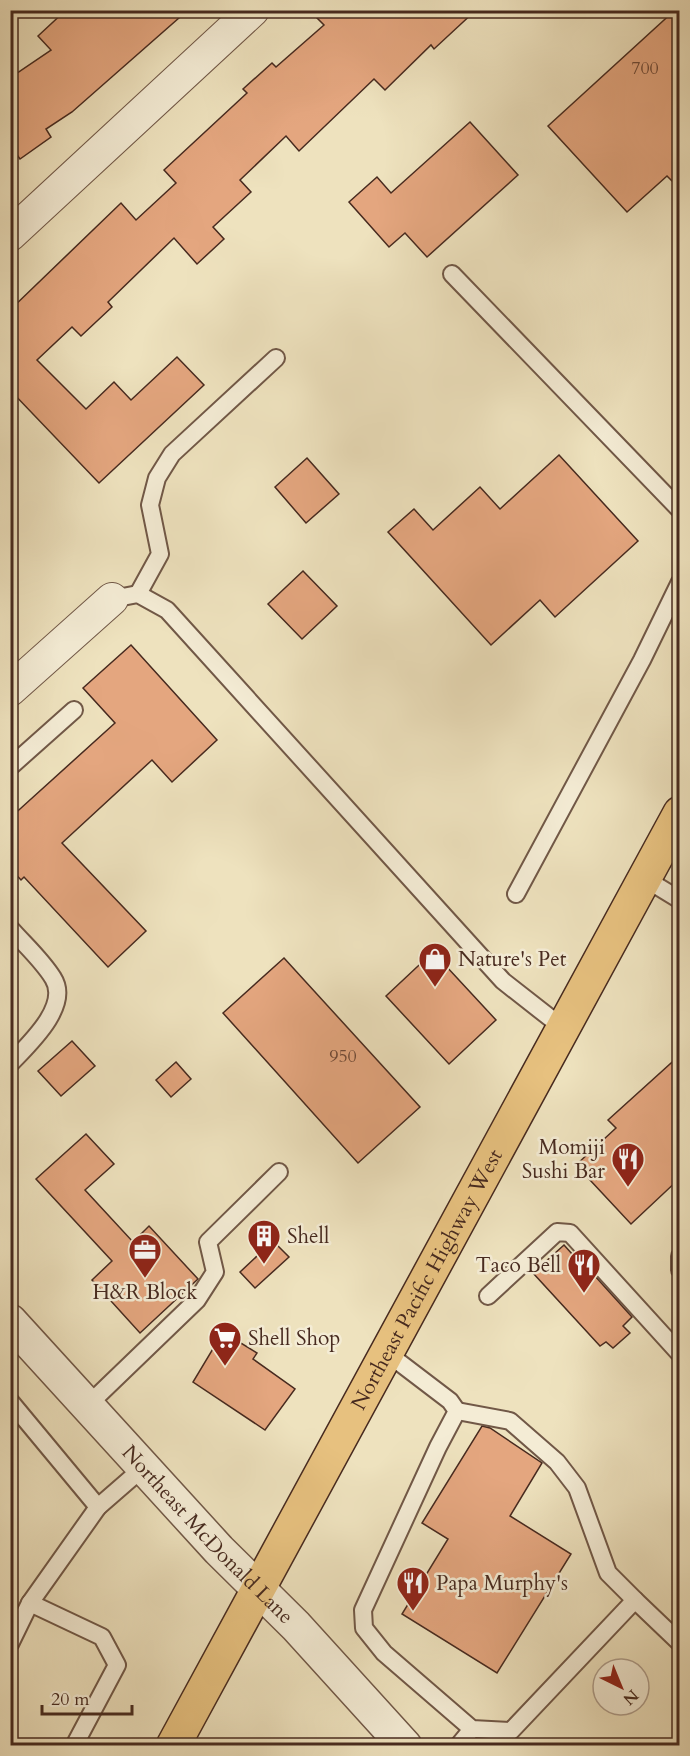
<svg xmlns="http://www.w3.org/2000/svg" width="690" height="1756" viewBox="0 0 690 1756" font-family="Cardo,serif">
<rect width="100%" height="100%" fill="#eee2be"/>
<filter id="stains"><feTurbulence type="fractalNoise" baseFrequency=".00333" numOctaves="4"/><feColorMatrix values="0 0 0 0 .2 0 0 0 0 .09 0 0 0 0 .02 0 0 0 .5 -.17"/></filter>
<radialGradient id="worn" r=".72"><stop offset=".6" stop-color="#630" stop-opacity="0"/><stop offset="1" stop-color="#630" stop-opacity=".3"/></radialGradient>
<!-- building -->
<g fill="#e4a67f" stroke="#472a1f" stroke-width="1.5">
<path d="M66,10H188L72,112L46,129L51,137L20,159L10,145V78L51,50L38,36Z"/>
<path d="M309,10H476L434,49L431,45L385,90L374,79L299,151L286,136L240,180L251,192L213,227L224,239L197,264L174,238L108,302L112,307L81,336L72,327L37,360L86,409L114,382L131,400L177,357L204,385L99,483L10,390V310L121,203L136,220L176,183L164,170L247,93L243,89L272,63L276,67L324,25Z"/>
<path d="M675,10H680V189L667,176L627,212L548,126Z"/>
<path d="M470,122L518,175L427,257L405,233L389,247L349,202L377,177L391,193Z"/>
<path d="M559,455L638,541L555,617L540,600L491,645L388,532L414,509L433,530L480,487L500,509Z"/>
<path d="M307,458L339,494L306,523L275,487Z"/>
<path d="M303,571L337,606L302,639L268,604Z"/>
<path d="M131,645L217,740L172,782L152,760L62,843L146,931L108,967L24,877L21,880L10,868V818L115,723L83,688Z"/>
<path d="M433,952L496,1020L449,1064L386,996Z"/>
<path d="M284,958L420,1107L358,1163L223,1013Z"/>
<path d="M72,1041L95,1066L61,1096L38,1071Z"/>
<path d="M680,1055V1178L631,1224L576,1165L616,1128L608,1120Z"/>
<path d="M176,1062L191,1079L171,1097L156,1080Z"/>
<path d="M86,1134L114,1164L85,1190L133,1242L149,1226L198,1279L140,1333L92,1280L112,1261L36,1179Z"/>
<path d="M273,1241L289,1257L255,1288L240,1272Z"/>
<path d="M564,1245L573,1255L575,1254L632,1317L623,1326L630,1333L613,1348L606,1342L600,1346L533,1273Z"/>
<path d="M223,1332L257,1353L253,1359L295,1389L265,1430L193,1382Z"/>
<path d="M482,1426L490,1428L542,1463L510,1516L571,1554L497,1673L402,1614L448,1539L422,1523Z"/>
</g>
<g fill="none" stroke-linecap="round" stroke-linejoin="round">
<!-- service casing -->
<g stroke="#715847" stroke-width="20">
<g id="service">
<path d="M452,274L680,510"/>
<path d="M138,594L160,554L150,505L157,478L172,454L276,358"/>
<path d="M112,599L138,594L167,610L503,981L563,1028"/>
<path d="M10,767L74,710"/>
<path d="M644,878L680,900"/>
<path d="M516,894L642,660L680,582"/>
<path d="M10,928C24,944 42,960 53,978C71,1006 28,1045 10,1064"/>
<path d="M680,1256V1270"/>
<path d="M488,1296L557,1232L570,1233L680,1354"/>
<path d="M387,1353L450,1401L457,1411L438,1447L363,1610L364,1628L384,1653L472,1729L511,1731L635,1600L680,1643"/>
<path d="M10,1401L98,1507"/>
<path d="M87,1406L197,1300L215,1272L208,1242L279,1172"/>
<path d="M457,1411L510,1421L557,1462L577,1488L608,1573L635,1600"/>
<path d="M30,1603L102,1637L117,1665L74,1746"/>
<path d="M10,1644L30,1603L98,1507L144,1467"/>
<path d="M458,1746L472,1729"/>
</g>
</g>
<!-- minor casing -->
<g stroke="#715847" stroke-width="34">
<g id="minor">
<path d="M10,235L253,10"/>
<path d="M10,690L112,599"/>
</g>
</g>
<!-- tertiary casing -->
<g stroke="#715847" stroke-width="36">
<g id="tertiary">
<path id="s1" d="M10,1321L219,1550L296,1626L405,1746"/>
</g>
</g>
<!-- trunk casing -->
<g stroke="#472a1f" stroke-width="36">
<g id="trunk">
<path id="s2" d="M173,1746L680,813"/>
</g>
</g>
<!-- service -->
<use href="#service" stroke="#f4ecd5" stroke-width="16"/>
<!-- minor -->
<use href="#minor" stroke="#f4ecd5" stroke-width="32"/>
<!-- tertiary -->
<use href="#tertiary" stroke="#f4ecd5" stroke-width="33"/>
<!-- trunk -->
<use href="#trunk" stroke="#e7c17f" stroke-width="33"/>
</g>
<!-- icons -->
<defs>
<g id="shop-pin" transform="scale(1.725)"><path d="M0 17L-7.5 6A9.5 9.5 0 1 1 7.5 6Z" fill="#8f2418" stroke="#f4ecd5"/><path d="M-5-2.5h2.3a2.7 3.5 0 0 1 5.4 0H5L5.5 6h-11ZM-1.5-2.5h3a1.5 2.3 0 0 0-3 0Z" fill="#fff"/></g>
<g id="restaurant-pin" transform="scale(1.725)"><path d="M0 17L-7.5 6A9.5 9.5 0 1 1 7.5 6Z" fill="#8f2418" stroke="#f4ecd5"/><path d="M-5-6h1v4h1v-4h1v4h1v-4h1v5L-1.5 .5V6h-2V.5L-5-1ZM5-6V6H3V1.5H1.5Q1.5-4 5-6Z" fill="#fff"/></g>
<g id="building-pin" transform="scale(1.725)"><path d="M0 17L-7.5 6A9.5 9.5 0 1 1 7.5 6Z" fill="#8f2418" stroke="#f4ecd5"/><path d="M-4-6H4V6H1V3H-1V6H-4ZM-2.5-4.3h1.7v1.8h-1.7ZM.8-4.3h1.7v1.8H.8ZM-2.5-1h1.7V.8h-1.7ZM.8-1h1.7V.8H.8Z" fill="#fff"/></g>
<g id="office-pin" transform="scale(1.725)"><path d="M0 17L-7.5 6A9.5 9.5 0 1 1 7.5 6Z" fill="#8f2418" stroke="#f4ecd5"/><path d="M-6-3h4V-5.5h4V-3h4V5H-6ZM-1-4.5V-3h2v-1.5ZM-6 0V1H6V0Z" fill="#fff"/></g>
<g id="supermarket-pin" transform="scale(1.725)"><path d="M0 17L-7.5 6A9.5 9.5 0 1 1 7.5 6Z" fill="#8f2418" stroke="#f4ecd5"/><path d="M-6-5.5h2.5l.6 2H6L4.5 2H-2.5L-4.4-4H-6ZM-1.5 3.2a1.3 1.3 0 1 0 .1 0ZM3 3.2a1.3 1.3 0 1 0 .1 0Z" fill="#fff"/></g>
</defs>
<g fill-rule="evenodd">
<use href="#shop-pin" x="435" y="959"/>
<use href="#restaurant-pin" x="628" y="1159"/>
<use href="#building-pin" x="264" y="1236"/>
<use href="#office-pin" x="145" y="1250"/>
<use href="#restaurant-pin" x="584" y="1265"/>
<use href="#supermarket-pin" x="225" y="1338"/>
<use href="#restaurant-pin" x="413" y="1583"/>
</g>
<g text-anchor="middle" stroke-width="5" stroke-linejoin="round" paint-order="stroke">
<!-- number labels -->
<g font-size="18" fill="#6e4937">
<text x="645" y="74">700</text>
<text x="343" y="1062">950</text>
</g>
<!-- poi labels -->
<g font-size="21" fill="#472a1f" stroke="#f4ecd5" text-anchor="start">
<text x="458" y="966">Nature's Pet</text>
<text x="605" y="1154" text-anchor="end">Momiji<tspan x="605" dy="24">Sushi Bar</tspan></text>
<text x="287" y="1243">Shell</text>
<text x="561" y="1272" text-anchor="end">Taco Bell</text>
<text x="145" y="1299" text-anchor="middle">H&amp;R Block</text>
<text x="248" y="1345">Shell Shop</text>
<text x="436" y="1590">Papa Murphy's</text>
</g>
<!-- street labels -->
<g font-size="21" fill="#472a1f" stroke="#f4ecd5">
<text dy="7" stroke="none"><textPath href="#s2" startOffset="531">Northeast Pacific Highway West</textPath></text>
<text dy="7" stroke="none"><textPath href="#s1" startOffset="291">Northeast McDonald Lane</textPath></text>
</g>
</g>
<!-- margin -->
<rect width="690" height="1756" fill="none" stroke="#eee2be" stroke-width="36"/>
<rect x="12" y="12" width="666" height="1732" fill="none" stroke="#472a1f" stroke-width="3"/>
<rect x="18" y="18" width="654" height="1720" fill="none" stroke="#472a1f" stroke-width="1.5"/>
<!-- north arrow -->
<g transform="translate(621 1687) rotate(137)"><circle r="28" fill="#f4ecd5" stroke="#af9e8c" stroke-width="1.5"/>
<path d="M0-4.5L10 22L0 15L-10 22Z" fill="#8f2418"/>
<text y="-9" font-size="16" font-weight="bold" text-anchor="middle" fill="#472a1f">N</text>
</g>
<!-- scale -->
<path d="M42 1705v9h90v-9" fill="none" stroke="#472a1f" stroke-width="3"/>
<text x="51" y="1705" font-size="18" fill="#472a1f" stroke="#f4ecd5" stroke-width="4.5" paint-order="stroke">20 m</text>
<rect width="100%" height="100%" filter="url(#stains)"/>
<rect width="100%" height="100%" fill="url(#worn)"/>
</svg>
